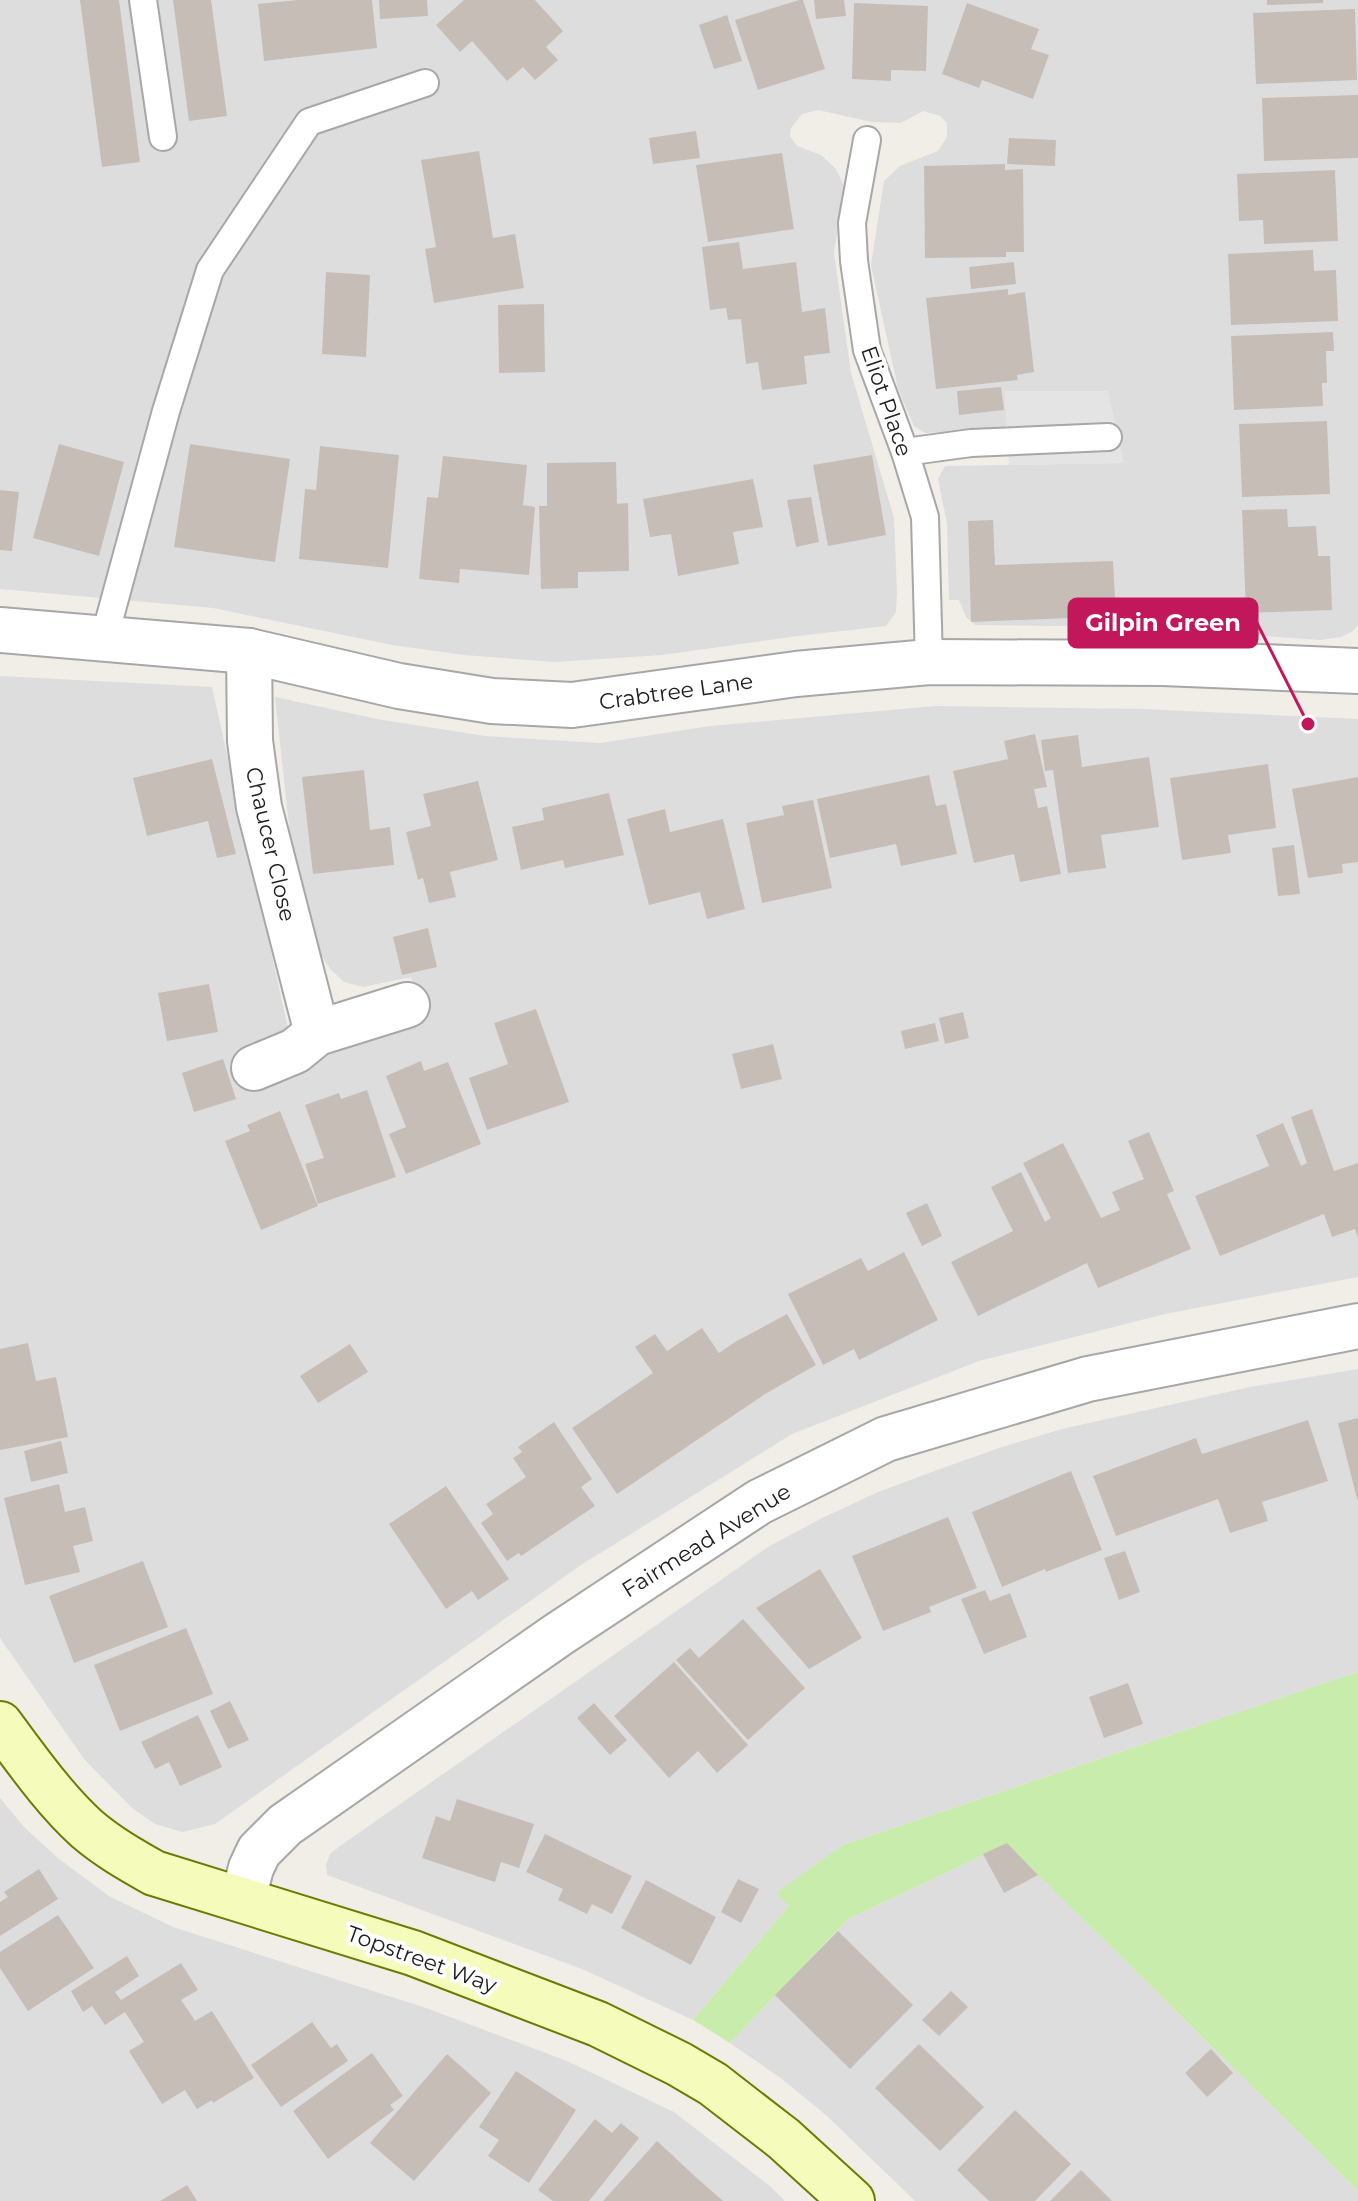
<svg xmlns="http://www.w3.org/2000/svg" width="1358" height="2201" viewBox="0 0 1358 2201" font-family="Montserrat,sans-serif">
<rect width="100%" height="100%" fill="#f1eee7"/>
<!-- residential -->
<g fill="#dedddd">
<path d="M0,0H1358V625L1353,631L1341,637L1320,640L1139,627L975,625L966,617L959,600H949L947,524L938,479L945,466L1123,463L1005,391L1007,429L925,433L914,426L898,389L871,265L884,181L900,166L938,151L947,137V123L940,116L923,111L901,123L872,122L818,110L802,114L791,128L790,136L797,146L821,155L836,169L844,186L834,253L851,373L894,518L897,593L896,612L886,626L798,636L662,655L555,662L464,655L392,645L213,608L0,589Z"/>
<path d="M0,676L212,687L298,1073L340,1045L421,1019L411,977L363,987L344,982L330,969L320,953L291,844L275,697L377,719L485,736L600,743L710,726L935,706L1144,709L1358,719V1277L1165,1314L979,1361L792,1434L581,1565L215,1824L183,1832L155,1824L132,1808L84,1759L0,1638Z"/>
<path d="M1358,1369V1672L843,1845L777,1894L790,1905L693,2020L582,1969L327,1875L326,1865L330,1854L340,1846L768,1547L820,1519L878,1492L940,1469L999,1448L1062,1429L1250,1387Z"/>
<path d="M0,1798L25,1828L59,1859L109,1896L173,1927L426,2008L567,2061L674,2112L771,2187L785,2201H0Z"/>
<path d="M1007,1844L1358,2191V2201H915L827,2116L782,2079L730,2043L848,1919Z"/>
</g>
<!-- grass -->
<path fill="#c8ecac" d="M1358,1672V2191L1007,1844L848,1919L730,2043L693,2020L789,1906L776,1893L843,1845Z"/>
<!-- parking -->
<path fill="#e4e4e4" d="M1005,391H1108L1124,463L1009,465Z"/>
<!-- building -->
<g fill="#c6beb6">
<path d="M80,0H119L140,162L102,167Z"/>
<path d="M173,0H211L227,116L189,121Z"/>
<path d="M298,0H372L377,48L264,61L258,4Z"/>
<path d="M379,0H427L428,16L380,19Z"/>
<path d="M464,0H535L563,31L546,47L558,60L535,80L523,67L507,81L472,41L460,52L436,25Z"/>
<path d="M799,0H803L825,69L758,90L735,20Z"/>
<path d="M814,0H844L846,16L816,19Z"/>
<path d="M1267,0H1323V3L1267,5Z"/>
<path d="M854,3L928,6L926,71L891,70V81L852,79Z"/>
<path d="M967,3L1039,29L1031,49L1049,55L1033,99L982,80L979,88L942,74Z"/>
<path d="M1355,9L1357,80L1256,84L1253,13Z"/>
<path d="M727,15L742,61L714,69L699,25Z"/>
<path d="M1358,95V158L1264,161L1262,98Z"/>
<path d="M696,131L700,158L653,164L649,138Z"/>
<path d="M1009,138L1056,140L1055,166L1007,164Z"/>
<path d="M479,151L493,238L515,234L524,288L434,303L425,249L436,247L421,160Z"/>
<path d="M782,153L794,229L708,242L696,165Z"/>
<path d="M1005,164V170L1023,169L1024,252H1006V257L925,258L924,166Z"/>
<path d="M1335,170L1338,241L1264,244L1263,220L1239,221L1237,174Z"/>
<path d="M739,242L743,269L796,262L802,312L825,308L830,353L804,356L807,384L762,390L758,362L746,364L741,319L728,320L726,308L710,310L702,247Z"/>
<path d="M1313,250L1314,271L1336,270L1338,321L1231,325L1228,254Z"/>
<path d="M1014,262L1016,284L971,289L969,267Z"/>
<path d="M326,272L370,275L366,357L322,354Z"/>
<path d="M1008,289V295L1025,292L1034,372L1017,375L1018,380L936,389L926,298Z"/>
<path d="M544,304L545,372L499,373L498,305Z"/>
<path d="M1333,332L1334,351H1326L1327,383H1322L1323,406L1234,410L1231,336Z"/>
<path d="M1001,387L1004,410L959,415L957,391Z"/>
<path d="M1327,421L1330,494L1242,497L1239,424Z"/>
<path d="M59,444L124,462L99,556L33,538Z"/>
<path d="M190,444L290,459L275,562L174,547Z"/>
<path d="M320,446L399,455L388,568L299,559L305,489L316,490Z"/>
<path d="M872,455L886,535L828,546L813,465Z"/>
<path d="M443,456L527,465L523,505L535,507L529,575L460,569L459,583L419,579L427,497L438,498Z"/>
<path d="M616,462L617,504L628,503L629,571L578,572V588L541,589L539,506H547V463Z"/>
<path d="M753,479L763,527L733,532L739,564L678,576L671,534L650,537L643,499Z"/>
<path d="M0,490L19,492L12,551L0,550Z"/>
<path d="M811,497L819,542L796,547L787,500Z"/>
<path d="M1287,509L1288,527L1316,526L1318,556H1330L1332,610L1246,613L1242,510Z"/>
<path d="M993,520L995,565L1113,561L1116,616L971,622L968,521Z"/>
<path d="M1035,734L1047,787L1034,789L1038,808L1047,806L1061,874L1020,882L1014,854L974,863L953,771L1008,759L1004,741Z"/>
<path d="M1078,735L1082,767L1149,757L1159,827L1101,835L1106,868L1068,873L1053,770L1045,771L1041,740Z"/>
<path d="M212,759L236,854L217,858L208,821L147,836L133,778Z"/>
<path d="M1268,764L1276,828L1228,835L1231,853L1182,860L1170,778Z"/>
<path d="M364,770L370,830L390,827L394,865L313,874L302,777Z"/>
<path d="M929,775L936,806L946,804L957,854L901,866L896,844L830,858L817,799Z"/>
<path d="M1358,777V862L1342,864L1343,873L1308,878L1292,789Z"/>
<path d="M478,781L498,860L450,872L456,897L429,903L423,878L418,880L406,832L431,826L423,794Z"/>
<path d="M609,793L624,855L565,868L563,860L521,870L512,827L544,820L542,808Z"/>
<path d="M813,800L832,888L762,903L746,823L784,815L782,806Z"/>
<path d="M665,809L670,832L723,819L745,909L707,919L700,892L649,905L627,819Z"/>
<path d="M1294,845L1300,894L1278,896L1272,848Z"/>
<path d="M428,928L437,967L402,975L393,937Z"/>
<path d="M209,984L218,1032L167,1041L158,993Z"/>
<path d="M536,1009L569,1102L487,1130L469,1078L508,1064L494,1023Z"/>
<path d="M963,1012L969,1038L945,1044L939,1018Z"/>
<path d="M935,1023L939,1041L905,1049L901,1031Z"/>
<path d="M773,1044L782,1079L741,1089L732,1054Z"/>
<path d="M223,1059L236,1099L194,1112L182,1073Z"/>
<path d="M421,1061L424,1071L448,1062L481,1144L406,1174L389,1134L406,1127L386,1076Z"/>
<path d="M367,1090L396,1177L318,1204L305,1164L324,1158L305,1105L339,1093L341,1099Z"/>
<path d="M1312,1109L1334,1171L1358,1163V1238L1355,1229L1332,1237L1324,1214L1220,1256L1195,1196L1269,1166L1256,1135L1283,1123L1301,1166L1307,1163L1291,1117Z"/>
<path d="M280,1111L318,1206L261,1230L225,1141L250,1131L247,1125Z"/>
<path d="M1149,1132L1174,1191L1167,1194L1191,1249L1098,1288L1087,1263L978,1316L951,1262L1013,1231L991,1187L1021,1172L1045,1222L1051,1218L1023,1163L1063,1143L1101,1218L1120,1210L1112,1192L1144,1179L1128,1141Z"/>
<path d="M927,1203L942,1236L922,1246L906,1213Z"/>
<path d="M904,1252L938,1320L859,1360L854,1349L823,1365L788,1294L861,1258L868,1271Z"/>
<path d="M787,1314L816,1365L765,1394L617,1494L572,1428L653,1373L635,1347L655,1334L667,1351L702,1328L719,1353L735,1342Z"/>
<path d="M28,1343L36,1381L56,1377L68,1437L0,1450V1349Z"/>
<path d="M350,1344L368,1372L318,1403L300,1376Z"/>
<path d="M1358,1418V1499H1357L1338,1423Z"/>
<path d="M1308,1420L1328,1481L1262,1502L1268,1521L1230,1533L1218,1499L1116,1536L1093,1476L1196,1438L1202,1454Z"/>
<path d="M554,1422L592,1479L581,1487L595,1506L521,1556L519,1553L507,1561L481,1523L493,1514L486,1504L526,1477L513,1458L522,1452L518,1447Z"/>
<path d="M61,1441L68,1473L31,1482L24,1451Z"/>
<path d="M1071,1471L1102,1550L1046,1572L1045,1569L1002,1587L972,1512Z"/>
<path d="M59,1484L65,1512L85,1507L93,1541L73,1546L80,1572L25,1585L4,1498Z"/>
<path d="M446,1486L509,1579L478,1600L472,1591L446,1609L389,1524Z"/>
<path d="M948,1517L977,1588L929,1607L931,1612L883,1631L852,1556Z"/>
<path d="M1125,1551L1140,1592L1119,1600L1104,1558Z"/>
<path d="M143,1561L168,1627L74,1663L49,1596Z"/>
<path d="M820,1569L862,1638L809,1669L756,1608Z"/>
<path d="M985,1590L990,1601L1010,1593L1027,1637L984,1654L961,1599Z"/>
<path d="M743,1619L805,1688L748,1740L676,1660L690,1648L699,1658Z"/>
<path d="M186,1628L213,1694L120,1731L94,1665Z"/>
<path d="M674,1662L748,1745L717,1773L698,1751L669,1778L614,1716Z"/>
<path d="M1128,1683L1143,1724L1104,1738L1089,1697Z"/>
<path d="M230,1701L249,1740L228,1749L210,1711Z"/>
<path d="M594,1703L627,1740L610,1755L577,1718Z"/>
<path d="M198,1715L222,1767L180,1786L169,1762L155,1769L141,1742Z"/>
<path d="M457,1799L534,1824L519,1868L501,1862L495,1882L422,1858L436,1816L450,1821Z"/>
<path d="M545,1834L632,1876L612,1914L592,1904L587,1914L558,1900L563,1889L526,1872Z"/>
<path d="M1007,1843L1038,1875L1004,1893L983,1854Z"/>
<path d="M39,1869L58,1899L0,1936V1902L8,1897L4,1892Z"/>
<path d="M738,1879L759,1889L741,1923L721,1912Z"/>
<path d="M646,1880L716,1917L691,1965L621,1928Z"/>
<path d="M58,1915L94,1968L28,2011L0,1968V1952Z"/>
<path d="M838,1931L913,2005L850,2069L775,1995Z"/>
<path d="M127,1956L139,1976L115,1992L121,2000L181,1963L198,1990L181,2000L190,2013L195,2021L212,2011L254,2078L213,2103L212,2100L197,2109L185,2090L162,2104L129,2051L144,2042L125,2012L105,2025L92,2006L83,2012L71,1991Z"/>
<path d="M951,1991L968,2007L939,2036L922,2020Z"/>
<path d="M312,2022L331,2048L337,2044L348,2061L281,2107L251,2065Z"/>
<path d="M919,2044L984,2107L940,2151L875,2088Z"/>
<path d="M1211,2049L1233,2073L1207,2097L1185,2073Z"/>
<path d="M372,2053L403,2096L390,2105L394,2110L328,2159L293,2111Z"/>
<path d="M447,2054L491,2093L414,2181L370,2143Z"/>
<path d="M516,2071L576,2110L529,2183L488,2156L499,2140L479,2127Z"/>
<path d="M1015,2110L1071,2164L1035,2201H989L957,2170Z"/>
<path d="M595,2119L612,2133L621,2123L639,2138L589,2201H553L538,2190Z"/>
<path d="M657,2141L698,2179L723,2201H603Z"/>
<path d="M1081,2170L1112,2201H1050Z"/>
<path d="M187,2185L197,2201H160Z"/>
</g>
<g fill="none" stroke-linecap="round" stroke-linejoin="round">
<!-- lane casing -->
<g stroke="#a7a7a7" stroke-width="30">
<g id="lane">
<path d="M143,0L163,137"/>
<path d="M867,140L852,223L854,261L867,350L905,452L925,517L929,662"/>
<path d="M905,452L971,443L1108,437"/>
<path d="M104,639L166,411L210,270L309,122L425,83"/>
</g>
</g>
<!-- street casing -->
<g stroke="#a7a7a7" stroke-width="48">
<g id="street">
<path d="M0,630L249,651L399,686L492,701L572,705L796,674L929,662L1163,663L1358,671"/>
<path d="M249,651L250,741L259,807L317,1033"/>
<path d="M254,1068L295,1051L317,1033L407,1005"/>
<path d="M243,1899L251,1868L259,1851L285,1825L559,1634L759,1502L886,1439L1088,1379L1358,1326"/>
</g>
</g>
<!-- secondary casing -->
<g stroke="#697d02" stroke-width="48">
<path id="secondary" d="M0,1724C27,1760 54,1799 87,1829C108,1847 131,1860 154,1873L413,1953L598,2024L679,2064L713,2084L784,2139L852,2201"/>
</g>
<!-- lane -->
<use href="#lane" stroke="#fff" stroke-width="26"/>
<!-- street -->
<use href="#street" stroke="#fff" stroke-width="44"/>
<!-- secondary -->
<use href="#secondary" stroke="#f5fbba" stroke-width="44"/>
</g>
<g text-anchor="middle" stroke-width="8" stroke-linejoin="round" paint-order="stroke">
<!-- street labels -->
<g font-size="22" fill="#202020" stroke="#fff">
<text transform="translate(887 401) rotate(71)" y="8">Eliot Place</text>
<text transform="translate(676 691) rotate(-8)" y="8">Crabtree Lane</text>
<text transform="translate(271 844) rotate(77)" y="8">Chaucer Close</text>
<text transform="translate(706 1540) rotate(-32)" y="8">Fairmead Avenue</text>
<text transform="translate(422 1959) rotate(20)" y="8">Topstreet Way</text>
</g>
</g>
<!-- callouts -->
<path fill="none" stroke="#c2185b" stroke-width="3" d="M1308 724L1257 623"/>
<circle fill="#c2185b" stroke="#fff" stroke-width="3" cx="1308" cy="724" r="8"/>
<rect fill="#c2185b" stroke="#c2185b" stroke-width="3" x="1069" y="599" width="188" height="48" rx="8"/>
<g font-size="24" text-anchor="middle" font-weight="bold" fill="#fff">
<text x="1163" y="631">Gilpin Green</text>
</g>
</svg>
